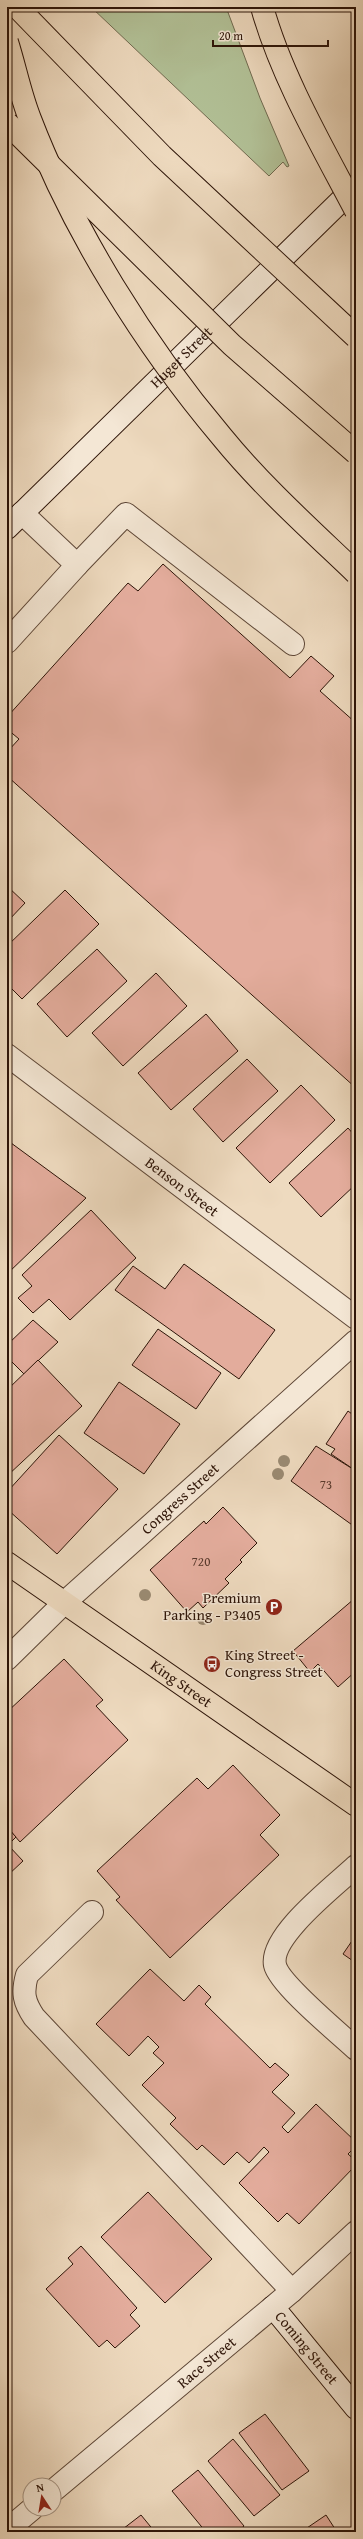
<svg xmlns="http://www.w3.org/2000/svg" width="363" height="2539" viewBox="0 0 363 2539" font-family="'Gentium Book Plus',serif">
<rect width="100%" height="100%" fill="#eedabf"/>
<filter id="stains"><feTurbulence type="fractalNoise" baseFrequency=".005" numOctaves="4"/><feColorMatrix values="0 0 0 0 .2 0 0 0 0 .09 0 0 0 0 .02 0 0 0 .5 -.17"/></filter>
<radialGradient id="worn" r=".72"><stop offset=".6" stop-color="#630" stop-opacity="0"/><stop offset="1" stop-color="#630" stop-opacity=".3"/></radialGradient>
<!-- green -->
<path fill="#b2c197" stroke="#706a50" d="M91,7H226L260,98L289,166L287,167L283,162L269,176Z"/>
<!-- building -->
<g fill="#e3ac9c" stroke="#2d1408">
<path d="M163,564L290,678L311,656L334,676L320,691L356,723V1088L7,776V752L19,739L7,729V717L128,583L138,591Z"/>
<path d="M7,886L25,903L7,922Z"/>
<path d="M65,890L99,924L22,999L7,984V946Z"/>
<path d="M97,949L127,981L67,1037L37,1004Z"/>
<path d="M156,973L187,1006L123,1066L92,1033Z"/>
<path d="M206,1014L238,1051L171,1110L138,1073Z"/>
<path d="M247,1059L278,1091L223,1142L193,1109Z"/>
<path d="M301,1085L335,1120L270,1183L236,1148Z"/>
<path d="M348,1128L356,1137V1184L321,1217L289,1183Z"/>
<path d="M7,1140L86,1198L7,1274Z"/>
<path d="M91,1210L136,1258L70,1320L49,1299L33,1313L18,1298L32,1286L22,1275Z"/>
<path d="M184,1264L275,1330L239,1379L115,1290L133,1266L165,1289Z"/>
<path d="M33,1320L58,1342L24,1374L7,1357V1345Z"/>
<path d="M158,1329L221,1373L196,1409L132,1365Z"/>
<path d="M38,1360L82,1406L7,1476V1390Z"/>
<path d="M119,1382L180,1424L144,1474L84,1433Z"/>
<path d="M348,1411L356,1417V1471L331,1454L335,1449L326,1444Z"/>
<path d="M59,1435L118,1489L57,1554L7,1509V1492Z"/>
<path d="M316,1446L356,1471L355,1527L291,1481Z"/>
<path d="M223,1507L257,1543L240,1560L242,1562L225,1579L229,1583L203,1608L198,1602L187,1612L150,1570L204,1521L206,1524Z"/>
<path d="M354,1599L356,1601V1671L338,1687L318,1664L310,1672L293,1651Z"/>
<path d="M64,1659L103,1700L96,1706L128,1740L20,1842L7,1827V1712Z"/>
<path d="M233,1765L280,1815L260,1835L279,1855L170,1958L116,1900L120,1897L97,1871L197,1778L208,1789Z"/>
<path d="M7,1827L16,1837L8,1845L23,1861L7,1876Z"/>
<path d="M356,1935V1963L343,1954Z"/>
<path d="M150,1969L184,2001L199,1985L211,1997L205,2004L270,2068L275,2063L289,2075L272,2092L295,2113L282,2127L288,2133L316,2104L356,2142V2146L348,2154L356,2161V2165L299,2224L287,2213L278,2222L239,2183L269,2152L264,2147L249,2163L237,2152L224,2165L202,2145L197,2150L170,2124L176,2118L142,2085L164,2063L153,2053L159,2047L148,2036L129,2056L96,2024Z"/>
<path d="M148,2192L212,2259L165,2303L101,2237Z"/>
<path d="M81,2246L137,2308L130,2315L140,2326L115,2348L107,2340L99,2347L46,2289L73,2264L68,2258Z"/>
<path d="M265,2414L309,2471L282,2490L239,2433Z"/>
<path d="M233,2439L280,2495L254,2516L208,2461Z"/>
<path d="M198,2470L244,2526L237,2532H206L172,2491Z"/>
<path d="M141,2515L155,2532H119Z"/>
<path d="M326,2515L337,2532H301Z"/>
</g>
<g fill="none" stroke-linecap="round" stroke-linejoin="round">
<!-- lane casing -->
<g stroke="#5d4636" stroke-width="24">
<g id="lane">
<path d="M77,565L126,514L293,644"/>
<path d="M7,642L77,565L22,513"/>
<path d="M356,1866C336,1885 269,1936 275,1965C279,1984 340,2034 356,2049"/>
<path d="M92,1912L27,1975C22,1993 24,2002 34,2017L292,2291"/>
</g>
</g>
<!-- street casing -->
<g stroke="#5d4636" stroke-width="24">
<g id="street">
<path id="s1" d="M7,1055L356,1318"/>
<path id="s2" d="M7,1659L64,1603L356,1341"/>
<path id="s3" d="M54,2490L292,2291L356,2232"/>
<path d="M7,2530L32,2509"/>
</g>
</g>
<!-- secondary casing -->
<g stroke="#2d1408" stroke-width="24">
<g id="secondary">
<path id="s4" d="M7,528L356,186"/>
<path id="s5" d="M273,2307L356,2408"/>
</g>
</g>
<!-- primary casing -->
<g stroke="#2d1408" stroke-width="24">
<g id="primary">
<path id="s6" d="M7,1563L356,1805"/>
</g>
</g>
<!-- lane -->
<use href="#lane" stroke="#f4e7d5" stroke-width="22"/>
<!-- street -->
<use href="#street" stroke="#f4e7d5" stroke-width="22"/>
<!-- secondary -->
<use href="#secondary" stroke="#f4e7d5" stroke-width="22"/>
<!-- primary -->
<use href="#primary" stroke="#eedabf" stroke-width="22"/>
<!-- highway-bridge casing -->
<g stroke="#2d1408" stroke-width="24" stroke-linecap="butt">
<g id="highway-bridge">
<path d="M17,7L162,156L356,337"/>
<path d="M262,7C281,76 323,148 356,211"/>
<path d="M7,42C15,67 20,94 30,119C73,231 145,346 222,437C262,486 310,529 356,573"/>
<path d="M7,123L232,345L356,453"/>
</g>
</g>
<!-- highway-bridge -->
<use href="#highway-bridge" stroke="#eedabf" stroke-width="22"/>
</g>
<!-- trees -->
<g fill="#9a8a72">
<circle cx="284" cy="1461" r="6"/>
<circle cx="278" cy="1474" r="6"/>
<circle cx="145" cy="1595" r="6"/>
<circle cx="203" cy="1619" r="6"/>
</g>
<!-- icons -->
<defs>
<g id="parking-disc" transform="scale(0.9)"><circle r="9.5" fill="#8f2418" stroke="#f4e7d5"/><path d="M-3.5-5.5H1a3.5 3.5 0 0 1 0 7H-1V5.5H-3.5ZM-1-3.4V-.6H.8a1.4 1.4 0 0 0 0-2.8Z" fill="#fff"/></g>
<g id="bus-disc" transform="scale(0.9)"><circle r="9.5" fill="#8f2418" stroke="#f4e7d5"/><path d="M-5-6H5V4H4V6H2V4H-2V6H-4V4H-5ZM-3.5-4V0h7V-4ZM-3.5 1.2v1.5H-2V1.2ZM2 1.2v1.5H3.5V1.2Z" fill="#fff"/></g>
</defs>
<g fill-rule="evenodd">
<use href="#parking-disc" x="274" y="1607"/>
<use href="#bus-disc" x="212" y="1664"/>
</g>
<g text-anchor="middle" stroke-width="3" stroke-linejoin="round" paint-order="stroke">
<!-- number labels -->
<g font-size="13" fill="#5a3a2d">
<text x="326" y="1489">73</text>
<text x="201" y="1566">720</text>
</g>
<!-- street labels -->
<g font-size="15" fill="#2d1408" stroke="#f4e7d5">
<text dy="5" stroke="none"><textPath href="#s4" startOffset="244">Huger Street</textPath></text>
<text dy="5" stroke="none"><textPath href="#s1" startOffset="219">Benson Street</textPath></text>
<text dy="5" stroke="none"><textPath href="#s2" startOffset="236">Congress Street</textPath></text>
<text dy="5" stroke="none"><textPath href="#s6" startOffset="212">King Street</textPath></text>
<text dy="5" stroke="none"><textPath href="#s5" startOffset="53">Coming Street</textPath></text>
<text dy="5" stroke="none"><textPath href="#s3" startOffset="199">Race Street</textPath></text>
</g>
<!-- poi labels -->
<g font-size="15" fill="#2d1408" stroke="#f4e7d5" text-anchor="end">
<text x="261" y="1603">Premium<tspan x="261" dy="17">Parking - P3405</tspan></text>
<text x="225" y="1660" text-anchor="start">King Street -<tspan x="225" dy="17">Congress Street</tspan></text>
</g>
</g>
<!-- margin -->
<rect width="363" height="2539" fill="none" stroke="#eedabf" stroke-width="24"/>
<rect x="8" y="8" width="347" height="2523" fill="none" stroke="#2d1408" stroke-width="2"/>
<rect x="12" y="12" width="339" height="2515" fill="none" stroke="#2d1408"/>
<!-- north arrow -->
<g transform="translate(42 2497) rotate(348)"><circle r="19" fill="#f4e7d5" stroke="#a49383"/>
<path d="M0-3L7 15L0 10L-7 15Z" fill="#8f2418"/>
<text y="-6" font-size="11" font-weight="bold" text-anchor="middle" fill="#2d1408">N</text>
</g>
<!-- scale -->
<path d="M213 40v6h115v-6" fill="none" stroke="#2d1408" stroke-width="2"/>
<text x="219" y="40" font-size="12" fill="#2d1408" stroke="#f4e7d5" stroke-width="3" paint-order="stroke">20 m</text>
<rect width="100%" height="100%" filter="url(#stains)"/>
<rect width="100%" height="100%" fill="url(#worn)"/>
</svg>
